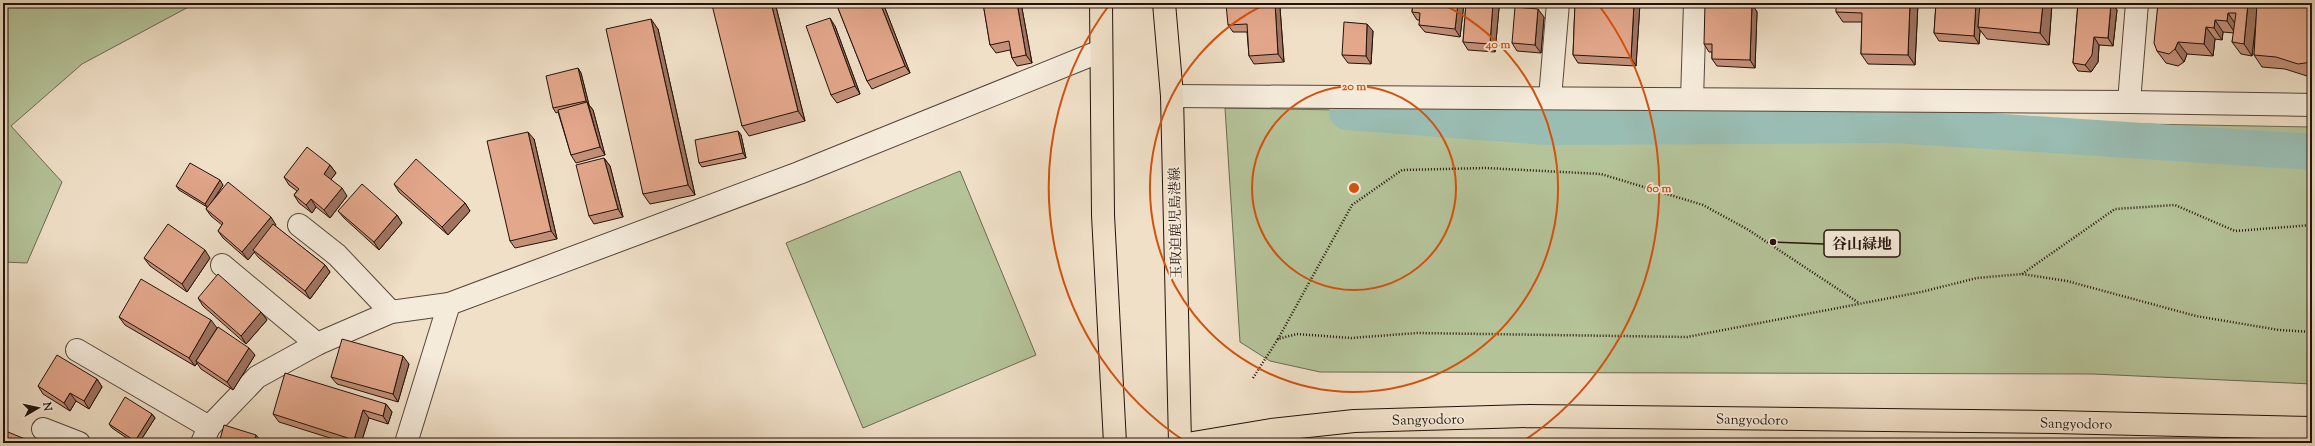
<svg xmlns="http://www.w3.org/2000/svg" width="2315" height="446" viewBox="0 0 2315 446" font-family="'Sorts Mill Goudy','Noto Serif JP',serif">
<rect width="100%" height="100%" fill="#f0e0c8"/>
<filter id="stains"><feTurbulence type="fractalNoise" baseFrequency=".005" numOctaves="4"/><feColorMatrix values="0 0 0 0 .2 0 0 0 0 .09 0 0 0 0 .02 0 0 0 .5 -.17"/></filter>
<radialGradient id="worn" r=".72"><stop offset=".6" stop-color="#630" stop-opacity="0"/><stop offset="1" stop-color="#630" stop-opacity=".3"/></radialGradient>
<!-- green -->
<g fill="#b5c399" stroke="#6c6a52">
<path d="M3,3H196L82,64L11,126L62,182L27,263L3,262Z"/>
<path d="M1225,108L2312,127V384L2093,374L1320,372L1270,361L1240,342Z"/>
<path d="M960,171L1036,355L863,428L786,243Z"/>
</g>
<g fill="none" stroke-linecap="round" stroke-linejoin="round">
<!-- canal -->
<path stroke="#9abdb3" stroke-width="36" d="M1347,112L1547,127L1896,125L2312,152"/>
<!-- minor casing -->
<g stroke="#56463a" stroke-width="24">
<g id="minor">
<path d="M1172,96L2129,102L2312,105"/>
<path d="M1550,98L1558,3"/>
<path d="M1692,99L1695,3"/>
<path d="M2129,102L2137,3"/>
<path d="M299,225L337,255L391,312"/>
<path d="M222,265L317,344"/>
<path d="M77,350L209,427"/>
<path d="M43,429L79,443"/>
<path d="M202,443L209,427L257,377L317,344L391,312L449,304"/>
<path d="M406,443L449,304L799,173L1101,51"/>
</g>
</g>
<!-- major casing -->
<g stroke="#23120a" stroke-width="24">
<g id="major">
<path d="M1101,3L1103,215L1115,443"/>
<path d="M1164,3L1172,96L1180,443"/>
<path d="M1193,443L1271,430L1354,421L1529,416L2053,422L2312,428"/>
</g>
</g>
<!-- path -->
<g stroke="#23120a" stroke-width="2.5" stroke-dasharray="1 2" stroke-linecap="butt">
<path d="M2022,274L2115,209L2175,205L2235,231L2312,225"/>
<path d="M1278,339L1352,205L1402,170L1486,168L1601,174L1703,205L1747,229L1859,303"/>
<path d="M1253,378L1278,339L1297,334L1351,338L1417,333L1687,337L1921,292L1977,278L2022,274L2067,281L2196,316L2279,330L2312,332"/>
</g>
<!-- minor -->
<use href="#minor" stroke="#f5ebdb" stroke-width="22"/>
<!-- major -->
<use href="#major" stroke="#f0e0c8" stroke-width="22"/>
</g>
<!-- wall -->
<g fill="#c39078" stroke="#23120a">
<path d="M718,3H775L805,121L749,136L742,126Z"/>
<path d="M836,3H883L910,73L872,89L867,81Z"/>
<path d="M983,3H1021L1032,63L1017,66L1012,58L1010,50L996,53L990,45Z"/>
<path d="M1413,3H1464L1460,37L1425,32L1419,25L1420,20H1417L1412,12Z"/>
<path d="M1466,3H1495L1499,8L1495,52L1468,50L1463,42Z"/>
<path d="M1575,3H1640L1636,66L1578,63L1573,55Z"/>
<path d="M1918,3L1915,65L1868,64L1861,54L1862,22H1843L1836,12Z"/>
<path d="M1936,3H2052L2049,45L1987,39L1980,30L1979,44L1939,41L1934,33Z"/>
<path d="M2078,3H2118L2117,6H2114L2117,10L2113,46L2099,45L2098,62L2091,72L2078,71L2073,63Z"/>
<path d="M2158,3H2312V75L2307,76L2285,69L2262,67L2254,55L2256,19L2252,56L2241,54L2232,42L2234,33L2223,32L2222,40L2215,39L2213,56L2187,54L2184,62L2178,66L2166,63L2157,51Z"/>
<path d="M1752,4L1757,12L1755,68L1717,66L1712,59V52H1709L1704,44Z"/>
<path d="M1280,8L1284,62L1254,64L1249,56L1247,32H1233L1228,25Z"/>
<path d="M1544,17L1541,53L1517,51L1512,43Z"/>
<path d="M835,26L860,94L837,103L831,95Z"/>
<path d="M658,29L695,195L650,204L643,194Z"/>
<path d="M1373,31L1371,64L1348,63L1342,55Z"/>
<path d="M578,68L581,73L589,105L593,110L605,155L576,163L571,155L558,112L556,113L553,108Z"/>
<path d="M738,131L741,135L746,158L702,167L699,163Z"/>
<path d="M534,139L557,239L515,248L510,241Z"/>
<path d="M604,158L610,166L623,217L594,224L589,216Z"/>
<path d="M330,165L336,173L331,179L347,196L330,218L316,207L312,213L299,203L294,195L297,191L289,185L284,177Z"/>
<path d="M394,184L465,203L470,211L448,235L399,192Z"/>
<path d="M223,185L215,198L276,225L275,226L325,265L330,272L310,299L259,258L254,252L248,260L223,238L218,231L222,225L211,216L206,209L207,207L179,190L176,186Z"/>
<path d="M338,211L397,215L402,223L379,250L344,218Z"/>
<path d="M144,258H210L187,292L150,266Z"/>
<path d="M198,298L261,312L267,320L246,344L203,306Z"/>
<path d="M119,317L217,328L255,355L233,390L201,369L197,363L195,366L125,325Z"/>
<path d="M409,364L398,402L337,384L331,377Z"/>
<path d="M97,379L102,387L89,409L76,401L70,411L43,394L38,386Z"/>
<path d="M386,404L392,412L388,424L369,418L361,443H346L279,422L273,414Z"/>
<path d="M152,414L155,418L139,443H134L112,428L109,424Z"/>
</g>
<!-- shaded-wall -->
<g fill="#9f7561" stroke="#23120a">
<path d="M771,3H775L805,121L798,111Z"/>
<path d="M880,3H883L910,73L905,66Z"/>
<path d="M1017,3H1021L1032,63L1026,55Z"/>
<path d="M1275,3H1276L1280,8L1284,62L1278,54Z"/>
<path d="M1458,3H1464L1460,37L1455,29Z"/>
<path d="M1493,3H1495L1499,8L1495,52L1490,44Z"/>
<path d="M1634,3H1640L1636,66L1631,58Z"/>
<path d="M1910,3H1918L1915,65L1908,55Z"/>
<path d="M1976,3H1983L1978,27L1980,30L1979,44L1974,36Z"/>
<path d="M2043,3H2052L2049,45L2040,33Z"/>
<path d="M2111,3H2112L2117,10L2113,46L2108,38Z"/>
<path d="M2248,3H2258L2252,56L2244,44Z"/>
<path d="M1752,4L1757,12L1755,68L1750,60Z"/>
<path d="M1538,9L1544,17L1541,53L1535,45Z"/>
<path d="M2228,13L2236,25L2235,33L2227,21Z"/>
<path d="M830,18L835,26L860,94L855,86Z"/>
<path d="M651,19L658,29L695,195L688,185Z"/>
<path d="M2215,20L2223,32L2222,40L2214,28Z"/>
<path d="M1367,24L1373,31L1371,64L1366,56Z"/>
<path d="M2206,27L2215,39L2213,56L2204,44Z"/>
<path d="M2094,37L2099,45L2098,62L2091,72L2085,65Z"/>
<path d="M2178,42L2187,54L2184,62L2175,49Z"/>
<path d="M578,68L581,73L589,105L593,110L605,155L600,147L588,103L586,101Z"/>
<path d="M738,131L741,135L746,158L743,153Z"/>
<path d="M528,132L534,139L557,239L551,231Z"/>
<path d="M604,158L610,166L623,217L618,209Z"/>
<path d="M330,165L336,173L329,182L324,174Z"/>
<path d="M220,180L223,185L208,208L205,204Z"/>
<path d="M342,188L347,196L330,218L324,210Z"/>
<path d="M311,199L316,207L312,213L306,205Z"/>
<path d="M465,203L470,211L448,235L442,227Z"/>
<path d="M397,215L402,223L379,250L374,242Z"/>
<path d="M271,217L276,225L248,260L242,252Z"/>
<path d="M205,250L210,258L187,292L182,284Z"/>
<path d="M325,265L330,272L310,299L305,291Z"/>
<path d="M261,312L267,320L246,344L241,336Z"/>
<path d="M211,320L217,328L196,361L197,363L195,366L189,358Z"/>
<path d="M249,348L255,355L233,390L227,382Z"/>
<path d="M403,356L409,364L398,402L393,394Z"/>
<path d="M97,379L102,387L89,409L84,401Z"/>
<path d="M70,393L76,401L70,411L64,403Z"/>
<path d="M386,404L392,412L388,424L383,416Z"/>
<path d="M363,410L369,418L361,443H357L354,440Z"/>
<path d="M152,414L155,418L139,443H136L135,441Z"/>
<path d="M256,435L262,442V443H254Z"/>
<path d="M25,439L27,443H23Z"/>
</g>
<!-- building -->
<g fill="#e3a78b" stroke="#23120a">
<path d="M718,3H771L798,111L742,126L712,5Z"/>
<path d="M836,3H880L905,66L867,81Z"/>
<path d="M983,3H1017L1026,55L1012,58L1009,41L990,45Z"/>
<path d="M1240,3H1275L1278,54L1249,56L1247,24L1228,25L1226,4Z"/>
<path d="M1413,3H1458L1455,29L1419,25L1420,13L1412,12Z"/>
<path d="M1466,3H1493L1490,44L1463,42Z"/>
<path d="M1575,3H1634L1631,58L1573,55Z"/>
<path d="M1705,3L1752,4L1750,60L1712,59V44H1704Z"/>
<path d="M1836,3H1910L1908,55L1861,54L1862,13L1836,12Z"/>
<path d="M1936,3H1976L1974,36L1934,33Z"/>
<path d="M1980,3H2043L2040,33L1978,27Z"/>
<path d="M2078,3H2111L2108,38L2094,37L2092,55L2085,65L2073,63Z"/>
<path d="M2158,3H2248L2244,44L2232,42L2236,13H2228L2227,21L2215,20L2214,28L2206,27L2204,44L2178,42L2175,49L2169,54L2157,51L2154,43Z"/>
<path d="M2257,3H2312V62L2298,64L2276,57L2254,55Z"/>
<path d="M1515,7L1538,9L1535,45L1512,43Z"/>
<path d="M830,18L855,86L831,95L806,26Z"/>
<path d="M651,19L688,185L643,194L606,29Z"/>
<path d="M1344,22L1367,24L1366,56L1342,55Z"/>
<path d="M578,68L586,101L553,108L546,76Z"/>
<path d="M587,102L600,147L571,155L558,110Z"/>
<path d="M738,131L743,153L699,163L695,140Z"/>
<path d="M528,132L551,231L510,241L487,141Z"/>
<path d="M307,147L330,165L324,174L342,188L324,210L311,199L306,205L294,195L299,189L284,177Z"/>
<path d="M604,158L618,209L589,216L576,165Z"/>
<path d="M416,159L465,203L442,227L394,184Z"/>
<path d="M190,163L220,180L205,204L176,186Z"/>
<path d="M228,182L271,217L242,252L218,231L223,223L206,209Z"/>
<path d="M362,184L397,215L374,242L338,211Z"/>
<path d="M168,224L205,250L182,284L144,258Z"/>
<path d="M273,224L325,265L305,291L253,250Z"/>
<path d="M218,274L261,312L241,336L198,298Z"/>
<path d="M141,279L211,320L189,358L119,317Z"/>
<path d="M218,327L249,348L227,382L196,361Z"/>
<path d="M342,339L403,356L393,394L331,377Z"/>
<path d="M57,355L97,379L84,401L70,393L64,403L38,386Z"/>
<path d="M285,373L386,404L383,416L363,410L354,440L273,414Z"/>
<path d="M125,397L152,414L135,441L109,424Z"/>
<path d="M224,425L256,435L254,443H219Z"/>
<path d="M3,430L25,439L23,443H3Z"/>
</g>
<!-- distance rings -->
<g fill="none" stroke="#d4520c" stroke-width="2">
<circle cx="1354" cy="188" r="102"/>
<path d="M1440 3A204 204 0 1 1 1268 3"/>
<path d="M1186 442A305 305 0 0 1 1110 4M1598 4A305 305 0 0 1 1522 442"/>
</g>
<g text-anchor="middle" stroke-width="3.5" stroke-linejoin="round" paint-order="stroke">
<!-- street labels -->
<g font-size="14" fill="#23120a" stroke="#f5ebdb">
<text transform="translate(1175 223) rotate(-91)" y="5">玉取迫鹿児島港線</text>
<text transform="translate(1428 419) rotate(-1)" y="5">Sangyodoro</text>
<text transform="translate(1752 419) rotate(1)" y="5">Sangyodoro</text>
<text transform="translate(2076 423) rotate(1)" y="5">Sangyodoro</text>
</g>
</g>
<circle cx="1354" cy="188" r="6" fill="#d4520c" stroke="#f5ebdb" stroke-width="2"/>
<g font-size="12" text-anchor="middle" font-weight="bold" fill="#d4520c" stroke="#f5ebdb" stroke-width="3.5" stroke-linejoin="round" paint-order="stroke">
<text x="1498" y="48">40 m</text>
<text x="1354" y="90">20 m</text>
<text x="1659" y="192">60 m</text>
</g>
<!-- callouts -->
<path fill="none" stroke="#23120a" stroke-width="1.5" d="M1773 242L1824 244"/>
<circle fill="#23120a" stroke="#f5ebdb" stroke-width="1.5" cx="1773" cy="242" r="4"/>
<rect fill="#f5ebdb" stroke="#23120a" stroke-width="1.5" x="1824" y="230" width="76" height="27" rx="4"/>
<g font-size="15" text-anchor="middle" font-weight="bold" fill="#23120a">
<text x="1862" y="249">谷山緑地</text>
</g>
<!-- margin -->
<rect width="2315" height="446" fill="none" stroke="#f0e0c8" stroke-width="16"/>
<rect x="4" y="4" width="2307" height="438" fill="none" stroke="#23120a" stroke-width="2"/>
<rect x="8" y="8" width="2299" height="430" fill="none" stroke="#23120a"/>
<!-- north arrow -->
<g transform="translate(38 408) rotate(81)" stroke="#f5ebdb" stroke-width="3" paint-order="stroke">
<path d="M0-3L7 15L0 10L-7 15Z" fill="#23120a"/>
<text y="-6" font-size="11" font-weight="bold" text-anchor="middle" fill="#23120a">N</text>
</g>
<rect width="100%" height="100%" filter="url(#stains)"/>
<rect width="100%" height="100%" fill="url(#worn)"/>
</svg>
